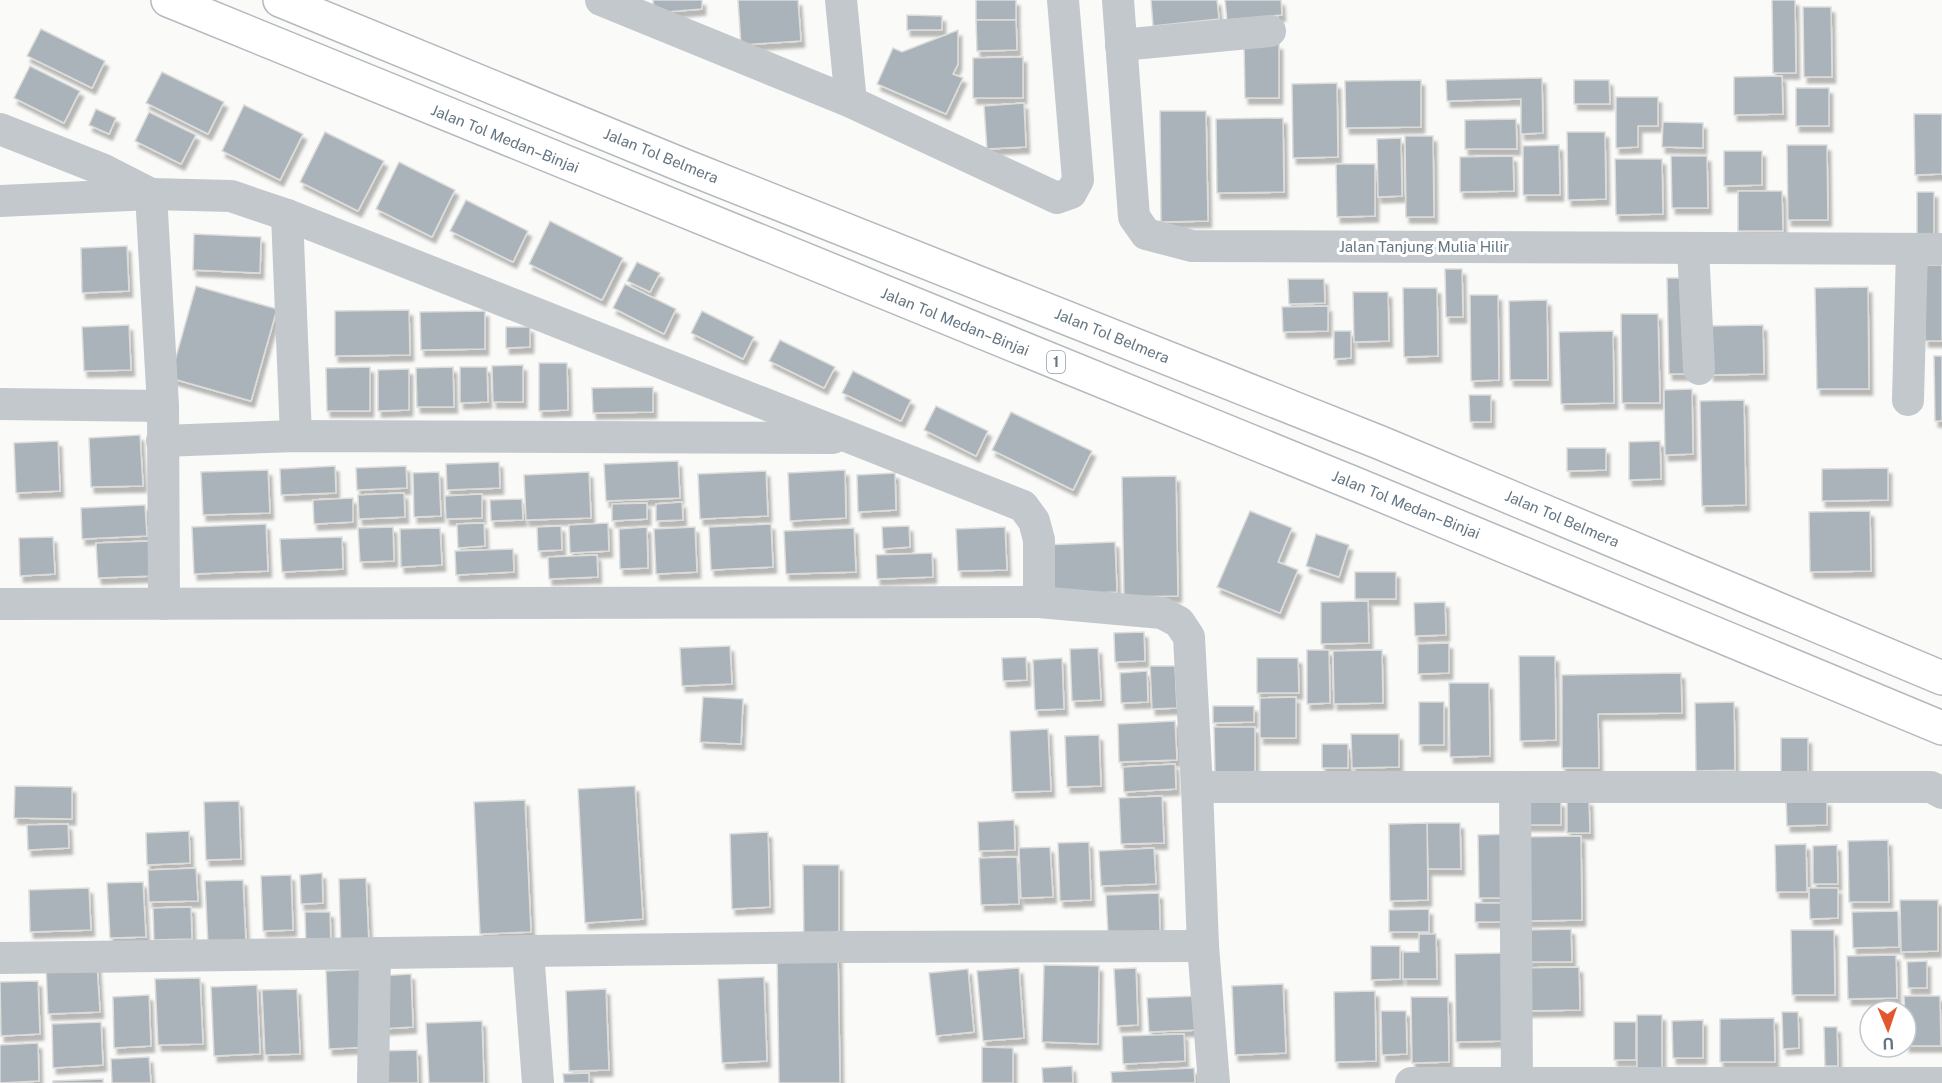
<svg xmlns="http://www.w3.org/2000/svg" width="1942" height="1083" viewBox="0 0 1942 1083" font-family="'Public Sans',sans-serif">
<defs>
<filter id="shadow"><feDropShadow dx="3.5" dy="6" stdDeviation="1.5" flood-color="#0004"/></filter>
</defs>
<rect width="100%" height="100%" fill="#fafaf8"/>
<!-- building -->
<g fill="#aab3b9" stroke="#dcdcda" stroke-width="1.5" filter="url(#shadow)">
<path d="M653,0H702V9L654,13Z"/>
<path d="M738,0H798L801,41L741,45Z"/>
<rect x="976" y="0" width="40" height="20"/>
<path d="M1151,0H1217L1219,19L1153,26Z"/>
<path d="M1225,0H1281L1282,15L1227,20Z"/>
<path d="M1772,0H1795L1796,73H1773Z"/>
<path d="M1803,7H1831L1832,77H1804Z"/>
<path d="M907,15L942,16V30H907Z"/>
<path d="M976,20H1016L1017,50L977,51Z"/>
<path d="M41,29L105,61L92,88L27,56Z"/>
<path d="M958,30V64L953,74L963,78L946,114L877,84L893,48L902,52Z"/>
<path d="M1244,44H1279V98H1245Z"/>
<path d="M1023,57V98H973V58Z"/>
<path d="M30,66L80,91L64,123L14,98Z"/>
<path d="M162,72L224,102L208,134L146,103Z"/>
<path d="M1782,76L1783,114L1734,115V77Z"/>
<path d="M1542,78L1543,133L1521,134V99L1447,101L1446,80Z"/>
<path d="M1421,80V127L1346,128L1345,81Z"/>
<path d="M1574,80H1609L1610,104H1574Z"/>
<path d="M1337,83L1338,157L1293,158L1292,84Z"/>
<rect x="1796" y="88" width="33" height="38"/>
<path d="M1616,97H1658V126H1638V147L1616,148Z"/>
<path d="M1024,103L1026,147L987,149L984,106Z"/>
<path d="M244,105L303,134L280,180L222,151Z"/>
<path d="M96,109L116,118L109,134L89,125Z"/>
<path d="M1160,111H1206L1208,221L1161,222Z"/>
<path d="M149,112L196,135L181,164L135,141Z"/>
<path d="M1914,114H1942V174L1915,175Z"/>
<path d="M1283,118L1284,192L1217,193L1216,119Z"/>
<path d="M1516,119L1517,149H1465V120Z"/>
<path d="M1663,122L1703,123V148L1662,147Z"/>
<path d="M325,132L384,161L358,211L300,182Z"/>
<path d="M1567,132H1605L1606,199L1568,200Z"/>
<path d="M1405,136H1433L1434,217H1406Z"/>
<path d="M1401,138L1402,196L1378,197L1377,139Z"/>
<path d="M1559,145L1560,195H1523V146Z"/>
<path d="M1787,145H1827L1828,220H1788Z"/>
<path d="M1724,151H1762V185L1724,186Z"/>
<path d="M1513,156L1514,191L1460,192V157Z"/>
<path d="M1671,156H1707L1708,208H1672Z"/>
<path d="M1615,159H1662L1663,214L1616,215Z"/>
<path d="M399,162L455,190L432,237L376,209Z"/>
<path d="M1336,164H1375V216L1337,217Z"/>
<path d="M1738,191H1782L1783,231H1738Z"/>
<rect x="1917" y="192" width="17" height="42"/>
<path d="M466,200L528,231L513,262L450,231Z"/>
<path d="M550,221L623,258L602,300L529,264Z"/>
<path d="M194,234L261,237L260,273L193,270Z"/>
<path d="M127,246L129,291L82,293L81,248Z"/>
<path d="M637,262L660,273L650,292L627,281Z"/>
<path d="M1924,265H1942V341H1925Z"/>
<path d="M1445,269H1462L1463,317H1446Z"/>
<path d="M1667,278H1691L1692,374H1669Z"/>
<path d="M1288,279H1324L1325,303L1289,304Z"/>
<path d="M625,284L676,309L664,334L613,308Z"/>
<path d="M196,286L277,309L251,401L170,378Z"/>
<path d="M1868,287L1869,389H1817L1815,288Z"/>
<path d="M1403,288H1437L1438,356L1404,357Z"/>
<path d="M1353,292H1388L1389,341L1354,342Z"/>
<path d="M1470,295H1498L1499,380L1471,381Z"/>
<path d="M1547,300L1548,380H1510L1509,301Z"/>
<path d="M1328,306V331L1283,332L1282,307Z"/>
<path d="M409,310L410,355L335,356V311Z"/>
<path d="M485,311V349L421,350L420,312Z"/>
<path d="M702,311L754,337L743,359L691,333Z"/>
<path d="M1621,314H1658L1660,403H1622Z"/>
<path d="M129,325L131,370L84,371L82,327Z"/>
<path d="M1763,325L1764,374L1710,375L1709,326Z"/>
<path d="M506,327H530V347L506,348Z"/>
<path d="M1334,331H1351V358L1334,359Z"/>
<path d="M1613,331L1614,403L1561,404L1559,332Z"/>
<path d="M780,340L835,367L824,388L769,361Z"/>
<path d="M1934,356H1942V421H1935Z"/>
<path d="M539,363H567L568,410L539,411Z"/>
<path d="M523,365V402H493L492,366Z"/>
<path d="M370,367V411H327L326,368Z"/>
<path d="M453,367L454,407H417L416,368Z"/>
<path d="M460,367H487L488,402L460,403Z"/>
<path d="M409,369V410L378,411V370Z"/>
<path d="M853,371L911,400L901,421L842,393Z"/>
<path d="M653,387V412L593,413L592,388Z"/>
<path d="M1692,389L1693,454L1665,455L1664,390Z"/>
<path d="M1469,395H1491V422H1470Z"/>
<path d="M1744,400L1746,505L1702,506L1700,401Z"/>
<path d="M936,406L988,431L976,456L924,430Z"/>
<path d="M1011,412L1092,451L1073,490L992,450Z"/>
<path d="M140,435L143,486L91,487L89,438Z"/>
<path d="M58,441L60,491L16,493L14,443Z"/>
<path d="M1660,441L1661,479L1629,480V442Z"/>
<path d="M1567,448H1606V470L1567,471Z"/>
<path d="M678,461L680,498L606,501L604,464Z"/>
<path d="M499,462L500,488L447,490L446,464Z"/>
<path d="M335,466L336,493L281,495L280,469Z"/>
<path d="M406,466L407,488L357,490L356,468Z"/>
<path d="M1888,468V500L1822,501V469Z"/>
<path d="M268,470L270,513L203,515L201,472Z"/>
<path d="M845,470L846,518L790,521L788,473Z"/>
<path d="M766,471L768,516L700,519L698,474Z"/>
<path d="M439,472L441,516L414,517L413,473Z"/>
<path d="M589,472L591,518L526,520L524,475Z"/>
<path d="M895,473L896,510L858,512L857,475Z"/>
<path d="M1176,476L1178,596L1124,597L1122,477Z"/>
<path d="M404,493L405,517L359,519L358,495Z"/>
<path d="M482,494V518L446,519L445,496Z"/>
<path d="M353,498V522L314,524L313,500Z"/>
<path d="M522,499L523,520L491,521L490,500Z"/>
<path d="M682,502L683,520L656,521V504Z"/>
<path d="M647,503V519L612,521V504Z"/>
<path d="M145,505L147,536L82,539L81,508Z"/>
<path d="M1250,511L1292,528L1278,562L1298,570L1280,613L1217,587Z"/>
<path d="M1870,511L1871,571L1810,572L1809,512Z"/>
<path d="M484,523L485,546L458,548L457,524Z"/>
<path d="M608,523L609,551L570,553L569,525Z"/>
<path d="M266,524L268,571L194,574L192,527Z"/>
<path d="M771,524L773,567L711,570L709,527Z"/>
<path d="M561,526L562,550L538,551L537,527Z"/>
<path d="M909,526L910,547L883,549L882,527Z"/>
<path d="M393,527L394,561L360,562L358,528Z"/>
<path d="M647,527L648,568L620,569L619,529Z"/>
<path d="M695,527L697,572L656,574L654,529Z"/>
<path d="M1005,527L1007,570L958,571L956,529Z"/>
<path d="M440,528L442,565L401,567L400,529Z"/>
<path d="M854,528L856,572L786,574L784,531Z"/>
<path d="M1316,534L1349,545L1339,577L1306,566Z"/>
<path d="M53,537L55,574L20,576L19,538Z"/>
<path d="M342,537L343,569L282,572L280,539Z"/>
<path d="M152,541L153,576L98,578L96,543Z"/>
<path d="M1115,542L1117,592L1047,595L1045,545Z"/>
<path d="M513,549L514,572L456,575L455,551Z"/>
<path d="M932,553L933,577L877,579L876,555Z"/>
<path d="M597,555L598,577L549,579L548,557Z"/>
<rect x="1355" y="572" width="41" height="27"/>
<path d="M1368,601L1369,643L1321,644V602Z"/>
<path d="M1445,602L1446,635L1415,636L1414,603Z"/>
<path d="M1144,632L1145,661L1115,662L1114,633Z"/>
<path d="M1449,643V673L1418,674V644Z"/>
<path d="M730,646L732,684L682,686L680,648Z"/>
<path d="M1098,648L1101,700L1072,701L1070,649Z"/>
<path d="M1307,650H1329L1330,703L1307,704Z"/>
<path d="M1382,650L1383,703L1334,704L1333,651Z"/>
<path d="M1519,656H1555L1556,740L1520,741Z"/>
<path d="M1026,657L1027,680L1003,681L1002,658Z"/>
<path d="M1062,658L1064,709L1035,710L1033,660Z"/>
<path d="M1257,658H1298L1299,693H1257Z"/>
<path d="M1150,666H1175L1177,708L1152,709Z"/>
<path d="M1147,671L1148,702L1121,703L1120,673Z"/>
<path d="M1681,673L1682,713L1598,714L1599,768H1562V675Z"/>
<path d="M1449,683H1489L1490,756L1450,757Z"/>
<path d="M703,697L743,699L741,744L700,742Z"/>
<path d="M1296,697V738H1260V698Z"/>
<rect x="1419" y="702" width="25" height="43"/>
<path d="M1734,702L1735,770L1696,771L1695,703Z"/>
<path d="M1213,706H1254V722L1213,723Z"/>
<path d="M1175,721L1177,760L1119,762L1118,724Z"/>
<path d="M1214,727H1255V773L1215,774Z"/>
<path d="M1048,729L1051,791L1012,792L1010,731Z"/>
<path d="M1351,734H1399V767L1352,768Z"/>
<path d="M1099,735L1101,786L1067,787L1065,736Z"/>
<rect x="1781" y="738" width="27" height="35"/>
<rect x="1322" y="744" width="26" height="24"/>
<path d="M1175,764L1176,789L1124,792L1123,767Z"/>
<path d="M15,786L72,787V819L14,818Z"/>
<path d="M635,786L643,919L585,923L578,789Z"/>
<path d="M1162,796L1164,843L1121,844L1119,798Z"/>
<path d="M525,800L531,932L480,934L474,802Z"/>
<path d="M1589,800L1590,833H1567V801Z"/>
<path d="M1786,800H1827V825L1787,826Z"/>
<path d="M239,801L241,859L206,860L204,802Z"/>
<path d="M1561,801V825H1519L1518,802Z"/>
<path d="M1014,820L1015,850L979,851L978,822Z"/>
<path d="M1427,823H1460L1461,869H1428Z"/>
<path d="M1427,823L1428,900L1390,901L1389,824Z"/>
<path d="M68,824L69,848L28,850L27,825Z"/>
<path d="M189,831L190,863L147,865L146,833Z"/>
<path d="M768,832L770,907L732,909L730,834Z"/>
<path d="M1512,834L1513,898H1479L1478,835Z"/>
<path d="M1581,836L1582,920L1525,921L1523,837Z"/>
<path d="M1888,840L1889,902H1849L1848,841Z"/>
<path d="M1089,842L1091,900L1060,901L1058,843Z"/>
<path d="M1806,844L1807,892H1776L1775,845Z"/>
<path d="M1837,845L1838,884H1813V846Z"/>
<path d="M1050,847L1053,897L1021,898L1019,848Z"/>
<path d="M1154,848L1156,884L1101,886L1099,851Z"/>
<path d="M1017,857L1019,904L981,905L979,858Z"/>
<path d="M803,865H839V946H804Z"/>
<path d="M196,868L198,901L149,902L148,870Z"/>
<path d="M322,873L323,903L301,904L300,875Z"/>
<path d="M291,875L293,930L263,931L261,876Z"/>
<path d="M366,878L369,945L341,946L339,879Z"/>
<path d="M243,880L246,943L208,945L205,881Z"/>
<path d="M143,882L146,937L110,938L107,883Z"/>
<path d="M89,888L91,930L30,932L29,890Z"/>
<path d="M1809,888H1838V918L1810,919Z"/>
<path d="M1159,893L1160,931L1108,933L1106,895Z"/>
<path d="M1900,900H1938V951L1901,952Z"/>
<path d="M1475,903H1515L1516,922H1475Z"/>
<path d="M191,907L192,939L154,940L153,908Z"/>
<path d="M1429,909V932H1389V910Z"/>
<path d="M1898,911L1899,947L1853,948L1852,912Z"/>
<path d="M305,912H330L331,947L306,948Z"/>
<path d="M1571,929L1572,962H1528V930Z"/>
<path d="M1791,930H1834L1835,995H1792Z"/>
<path d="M1419,934H1436L1437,979H1403V952H1419Z"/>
<path d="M1371,946H1400V979L1371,980Z"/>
<path d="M838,951L840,1083H779L777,952Z"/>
<path d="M1509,953L1510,1041L1456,1042L1455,954Z"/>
<path d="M1896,955L1897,998L1848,999L1847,956Z"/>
<path d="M1927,961V988H1908L1907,962Z"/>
<path d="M97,964L100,1012L48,1014L46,966Z"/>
<path d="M1044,965L1099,966L1098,1044L1042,1042Z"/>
<path d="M1579,967L1580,1010L1522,1011L1521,968Z"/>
<path d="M1019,968L1024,1038L983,1041L977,971Z"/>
<path d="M1136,968L1138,1025L1117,1026L1114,969Z"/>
<path d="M369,969L372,1047L329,1049L326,971Z"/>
<path d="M968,969L974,1032L936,1036L929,973Z"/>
<path d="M411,974L413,1027L380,1029L378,976Z"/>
<path d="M764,977L767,1061L722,1063L718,979Z"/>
<path d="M200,978L203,1044L158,1045L155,979Z"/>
<path d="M38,981L40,1034L1,1036L0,982Z"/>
<path d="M1283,984L1286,1053L1235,1055L1232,986Z"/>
<path d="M257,985L260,1054L214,1056L211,987Z"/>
<path d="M297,989L300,1054L265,1055L262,990Z"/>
<path d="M606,989L609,1070L569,1071L566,991Z"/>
<path d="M1375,991L1376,1061L1335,1062L1334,992Z"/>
<path d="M149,995L151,1046L114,1048L113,997Z"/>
<path d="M1197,996L1198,1030L1149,1032L1147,998Z"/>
<path d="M1904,996H1940L1941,1046H1906Z"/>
<path d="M1411,997H1448L1449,1062L1412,1063Z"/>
<path d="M1381,1011H1406L1407,1054L1382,1055Z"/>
<path d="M1782,1012H1798L1799,1048L1783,1049Z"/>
<rect x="1637" y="1015" width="25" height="53"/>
<path d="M1774,1018L1775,1062H1720V1019Z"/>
<path d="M1703,1020V1058H1673L1672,1021Z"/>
<path d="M482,1021L484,1083H429L426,1023Z"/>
<path d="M101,1022L103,1065L53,1068L52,1024Z"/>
<rect x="1614" y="1022" width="22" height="38"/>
<path d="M1824,1027H1837L1838,1066H1825Z"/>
<path d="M1184,1034L1185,1061L1123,1064L1122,1036Z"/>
<path d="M38,1043L39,1081L0,1083V1045Z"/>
<path d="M982,1047L1013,1048V1083H982Z"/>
<path d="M417,1050L418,1083H381L379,1051Z"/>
<path d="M149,1057L151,1083H112L111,1059Z"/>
<path d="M1072,1066L1073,1083H1043L1042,1068Z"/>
<path d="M1194,1068L1195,1083H1112L1111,1072Z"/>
<path d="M589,1073V1083H564L563,1074Z"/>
<path d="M103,1079V1083H53V1081Z"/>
</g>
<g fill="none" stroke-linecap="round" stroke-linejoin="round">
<!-- highway casing -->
<g stroke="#b4b9bd" stroke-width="36">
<g id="highway">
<path d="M168,0L1360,486L1942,728"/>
<path d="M280,0L687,167L1381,443L1942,678"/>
</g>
</g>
<!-- minor -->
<g stroke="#c3c8cc" stroke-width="32">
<path d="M601,0L851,102L1057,198L1071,193L1078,180L1063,0"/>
<path d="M841,0L851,102"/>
<path d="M1118,0L1134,217L1146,234L1192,246L1942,249"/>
<path d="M1121,45L1270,31"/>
<path d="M0,129L104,170L151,194"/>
<path d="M151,194L163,406L164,604"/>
<path d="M0,201L151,194L231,196L287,215L1023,506L1034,521L1039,540V602"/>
<path d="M287,215L296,436"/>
<path d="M1693,248L1699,369"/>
<path d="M1908,400L1912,249"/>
<path d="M0,404L163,406"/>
<path d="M162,441L296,436L833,438"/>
<path d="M0,604L1039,602L1162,613L1179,622L1189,637L1197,787L1203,946L1214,1083"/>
<path d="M1197,787H1931L1942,793"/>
<path d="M1515,788L1517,1082"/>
<path d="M528,952L538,1083"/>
<path d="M0,958L839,947L1203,946"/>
<path d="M373,1083L375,953"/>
<path d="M1411,1083H1942"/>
</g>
<!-- highway -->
<use href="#highway" stroke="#fff" stroke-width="33"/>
</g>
<g text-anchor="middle" stroke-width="6" stroke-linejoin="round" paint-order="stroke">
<!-- shield labels -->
<rect fill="#fff" stroke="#939fa8" stroke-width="1.5" x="1047" y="351" width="18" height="22" rx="4.5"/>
<g font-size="14" font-weight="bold" fill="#657683">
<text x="1056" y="367">1</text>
</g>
<!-- street labels -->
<g font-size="15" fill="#657683" stroke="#fff">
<text transform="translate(505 139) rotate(22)" y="5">Jalan Tol Medan–Binjai</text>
<text transform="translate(661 156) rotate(22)" y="5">Jalan Tol Belmera</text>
<text x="1424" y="252">Jalan Tanjung Mulia Hilir</text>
<text transform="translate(955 322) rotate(22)" y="5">Jalan Tol Medan–Binjai</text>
<text transform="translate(1112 336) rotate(22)" y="5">Jalan Tol Belmera</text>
<text transform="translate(1406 505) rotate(22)" y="5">Jalan Tol Medan–Binjai</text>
<text transform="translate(1562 519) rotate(23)" y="5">Jalan Tol Belmera</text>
</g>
</g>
<!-- north arrow -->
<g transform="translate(1888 1029) rotate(178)"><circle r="28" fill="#ffffff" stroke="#c1c8cd" stroke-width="1.5"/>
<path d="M0-4.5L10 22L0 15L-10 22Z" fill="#e4572e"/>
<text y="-9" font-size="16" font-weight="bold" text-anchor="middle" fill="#657683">U</text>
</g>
</svg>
